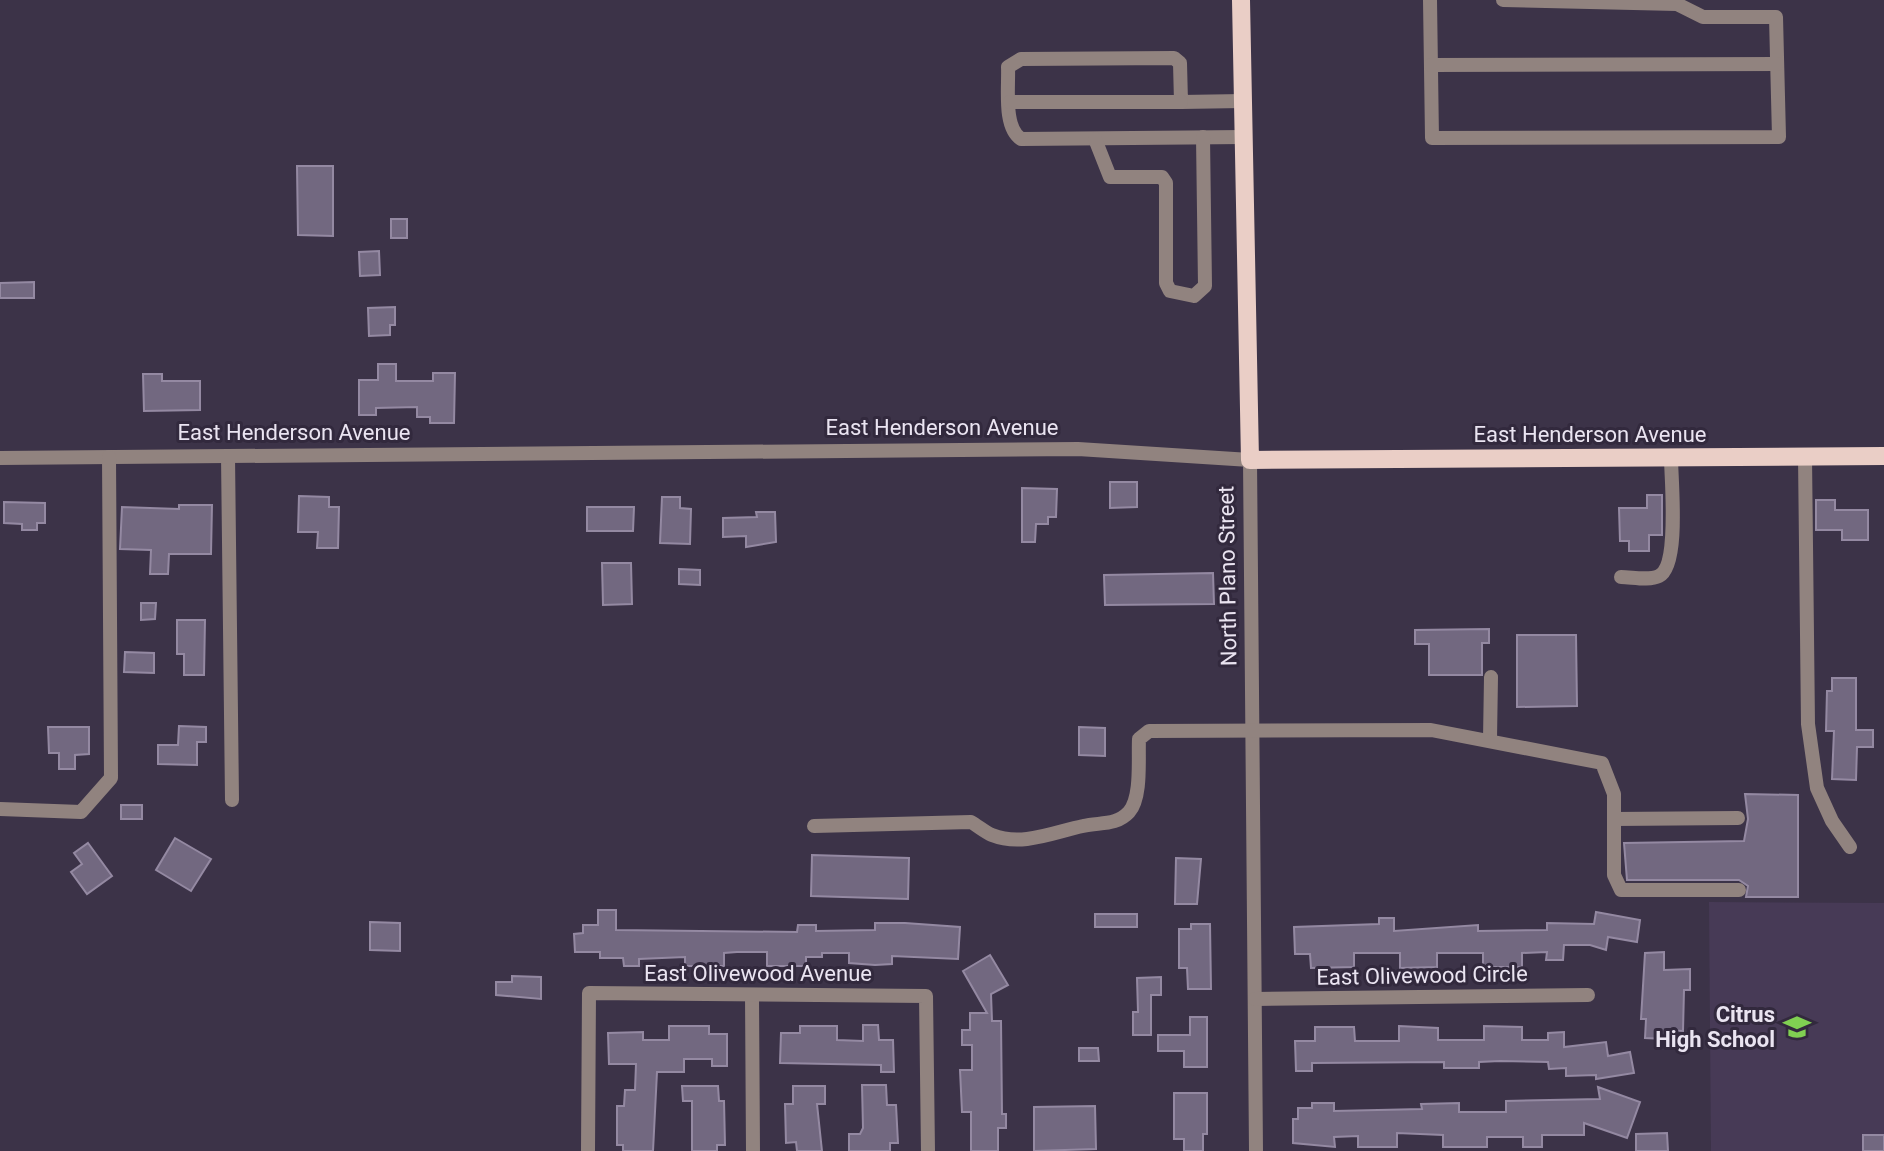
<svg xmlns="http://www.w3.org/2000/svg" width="1884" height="1151" viewBox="0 0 1884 1151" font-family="Roboto,sans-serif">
<rect width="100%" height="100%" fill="#3c3348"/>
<!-- built -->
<path fill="#473a56" d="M1709,902L1884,903V1151H1711Z"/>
<!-- building -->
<g fill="#726880" stroke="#9489a2" stroke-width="2">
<path d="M297,166H333V236L298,235Z"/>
<rect x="391" y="219" width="16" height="19"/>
<path d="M379,251L380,275L360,276L359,252Z"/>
<path d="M34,282V298H0V283Z"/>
<path d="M395,307V325H390V335L369,336L368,308Z"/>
<path d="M378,364H396V381H433V373H455L454,423H430V417H417V407L376,408V415H359V380H378Z"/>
<path d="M143,374H162V381H200V410L144,411Z"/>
<path d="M1110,482H1137V507L1110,508Z"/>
<path d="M1022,488L1057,489L1056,517H1048V524H1036L1035,542H1022Z"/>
<path d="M1647,495H1662V535H1649V551H1629V541H1620L1619,508H1647Z"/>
<path d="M299,496L329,497V507H339L338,548H317L318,532H298Z"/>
<path d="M662,497H680V508L691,509L690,544L660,543Z"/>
<path d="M1816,500H1835V510H1868V540H1842V530H1816Z"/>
<path d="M4,502L45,503V523H37V530H22V524L4,523Z"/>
<path d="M179,505H212L211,554H169L168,574H150L151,550L120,549L122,507L179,509Z"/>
<path d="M587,507H634L633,531H587Z"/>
<path d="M756,512H775L776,542L746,547V536L723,537V518L757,517Z"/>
<path d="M602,563H631L632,604L603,605Z"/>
<path d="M679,569L700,570V585L679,584Z"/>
<path d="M1213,573L1214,604L1105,605L1104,575Z"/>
<path d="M141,603H156L155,619L141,620Z"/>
<path d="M177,620H205L204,675H184V654H177Z"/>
<path d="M1489,629V643H1482V675H1429V644H1415V630Z"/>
<path d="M1517,635H1576L1577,706L1517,707Z"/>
<path d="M125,652L154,653V673L124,672Z"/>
<path d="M1832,678H1856V730H1873V747H1857L1856,780L1832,779L1834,731H1826L1827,691H1832Z"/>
<path d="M179,726L206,727V742H197V765L158,764V745H178Z"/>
<path d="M48,727H89V754L75,755V769H59V753H49Z"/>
<path d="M1079,727L1105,728V756L1079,755Z"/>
<path d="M1745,794L1798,795V897H1746L1748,886L1739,880H1627L1624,843L1744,841L1748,819Z"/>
<rect x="121" y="805" width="21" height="14"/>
<path d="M175,838L211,859L191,891L156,870Z"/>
<path d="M88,843L112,876L87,894L71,872L82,864L74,853Z"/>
<path d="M812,855L909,858L908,899L811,896Z"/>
<path d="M1176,858L1201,859L1197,904H1175Z"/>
<path d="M598,910H616V930L797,932L798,925H816V931L875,930V923H905L960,927L958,959L892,956V964L875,965L849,963V953H822V957H806V966H767V952H737L724,953V966H685V957L639,959V966H624L623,958H600V952H575L574,934L583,933V925H598Z"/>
<path d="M1596,912L1640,920L1637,942L1608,937L1606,950L1590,945H1564L1563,960H1546L1547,952L1522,953V967H1483V953H1437V967L1400,968V953H1354V967L1311,968L1310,954H1295L1294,927L1379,924V918H1394V931L1478,925V931L1547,930V923L1594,924Z"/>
<rect x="1095" y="914" width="42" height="13"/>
<path d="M370,922L400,923V951L370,950Z"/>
<path d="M1191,924H1210L1211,989H1188L1187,968H1179V929H1191Z"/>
<path d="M1664,952V970L1690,969V990H1684L1683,1031L1664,1030V1039L1645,1038L1646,1019H1641L1645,953Z"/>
<path d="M990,955L1008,985L991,994L992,1021H1001L1002,1114H1006V1128H998V1151H971V1112H962L960,1070H972V1045H962V1030H970V1013H987L963,971Z"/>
<path d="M512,976L541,977V999L496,995V982H512Z"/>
<path d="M1161,977V995H1151V1035H1133V1012H1138L1137,978Z"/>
<path d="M1190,1017H1207V1067H1184V1051H1158V1035H1190Z"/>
<path d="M863,1025H878L879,1040H893L894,1072H881V1065L780,1063L781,1033H800V1026H837V1040L863,1041Z"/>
<path d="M669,1026H709V1034H727V1066H712V1059H684V1072H657L653,1151H623V1145H617V1106H624L625,1090H635L636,1064H609L608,1033L643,1032V1040H669Z"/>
<path d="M1399,1026L1438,1028V1040H1484V1026L1522,1027V1040H1548V1033L1564,1032V1047L1606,1042L1608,1056L1630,1052L1634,1073L1596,1079V1075L1566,1076V1068L1549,1069L1548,1062L1500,1061L1479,1062V1068H1444V1062L1312,1063V1071H1296L1295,1041H1315V1027H1354L1355,1041H1399Z"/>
<path d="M1079,1048H1098L1099,1061H1079Z"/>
<path d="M862,1085H886L887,1105H896L898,1143H890V1151H849V1134H860L863,1128Z"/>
<path d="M682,1086H718L719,1101H724L725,1145H717V1151H692V1101H683Z"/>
<path d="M793,1086H825V1104H817L822,1151H797L796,1142L786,1143L785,1104H793Z"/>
<path d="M1598,1087L1640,1102L1627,1138L1584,1123V1135H1542V1147H1523V1137H1487V1147H1443V1135L1397,1133V1147H1358V1136L1334,1137L1335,1147L1293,1143V1119H1298V1108H1312V1103H1334V1111L1422,1109L1421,1104L1459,1103V1112H1506V1101L1600,1099Z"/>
<path d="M1174,1093H1207V1134H1203V1151H1184V1139H1174Z"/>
<path d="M1095,1106L1096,1149L1034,1151V1107Z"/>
<path d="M1667,1133L1668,1151H1636V1134Z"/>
<rect x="1863" y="1135" width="21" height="16"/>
</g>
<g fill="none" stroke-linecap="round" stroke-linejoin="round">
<!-- minor -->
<g stroke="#91837f" stroke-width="14">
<path d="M1430,0L1432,138L1779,137L1776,17H1703L1677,4L1503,0"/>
<path d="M1431,65L1777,64"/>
<path d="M1243,101L1181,102L1180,63L1174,58L1021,59L1008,67C1009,88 1003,127 1021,139L1244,137"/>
<path d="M1010,102H1181"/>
<path d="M1095,139L1110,177H1162L1166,183V283L1170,291L1194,296L1205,286L1203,137"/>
<path d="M228,456L232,800"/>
<path d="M1805,456L1808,724L1817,788L1832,821L1850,847"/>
<path d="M0,458L1078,449L1250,460L1256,1151"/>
<path d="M1621,577C1632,577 1649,581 1659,576C1680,566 1671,480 1671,457"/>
<path d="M1490,739L1491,677"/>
<path d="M0,809L81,812L111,778L109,457"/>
<path d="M1614,819L1738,818"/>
<path d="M814,826L971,822C978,826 985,832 992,835C1022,847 1054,832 1083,826C1100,822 1116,826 1129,812C1142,797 1138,759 1139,739L1149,731L1431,730L1602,763L1614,794V875L1621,890H1739"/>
<path d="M752,995L753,1151"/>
<path d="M1255,999L1588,995"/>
<path d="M588,1151L589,993L926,996L928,1151"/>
</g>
<!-- major -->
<path stroke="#eacec6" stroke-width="18" d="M1241,0L1250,460L1884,456"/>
</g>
<!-- icons -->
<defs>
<g id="school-bare" transform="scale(2.16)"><path d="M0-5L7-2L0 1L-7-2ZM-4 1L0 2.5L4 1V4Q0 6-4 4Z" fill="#80d052" stroke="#32293d" stroke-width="2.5" paint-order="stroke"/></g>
</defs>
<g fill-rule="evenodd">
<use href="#school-bare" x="1797" y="1027"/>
</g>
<g text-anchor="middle" stroke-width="6" stroke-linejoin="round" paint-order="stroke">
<!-- street labels -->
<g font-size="22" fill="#eae4f1" stroke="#32293d">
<text x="942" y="435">East Henderson Avenue</text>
<text x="294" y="440">East Henderson Avenue</text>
<text x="1590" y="442">East Henderson Avenue</text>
<text transform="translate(1227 576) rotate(-91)" y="8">North Plano Street</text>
<text x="758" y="981">East Olivewood Avenue</text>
<text transform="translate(1422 975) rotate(-1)" y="8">East Olivewood Circle</text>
</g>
<!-- poi labels -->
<g font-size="22" font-weight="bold" fill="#eae4f1" stroke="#32293d" text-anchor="end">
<text x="1775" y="1022">Citrus<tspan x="1775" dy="25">High School</tspan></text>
</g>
</g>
</svg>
